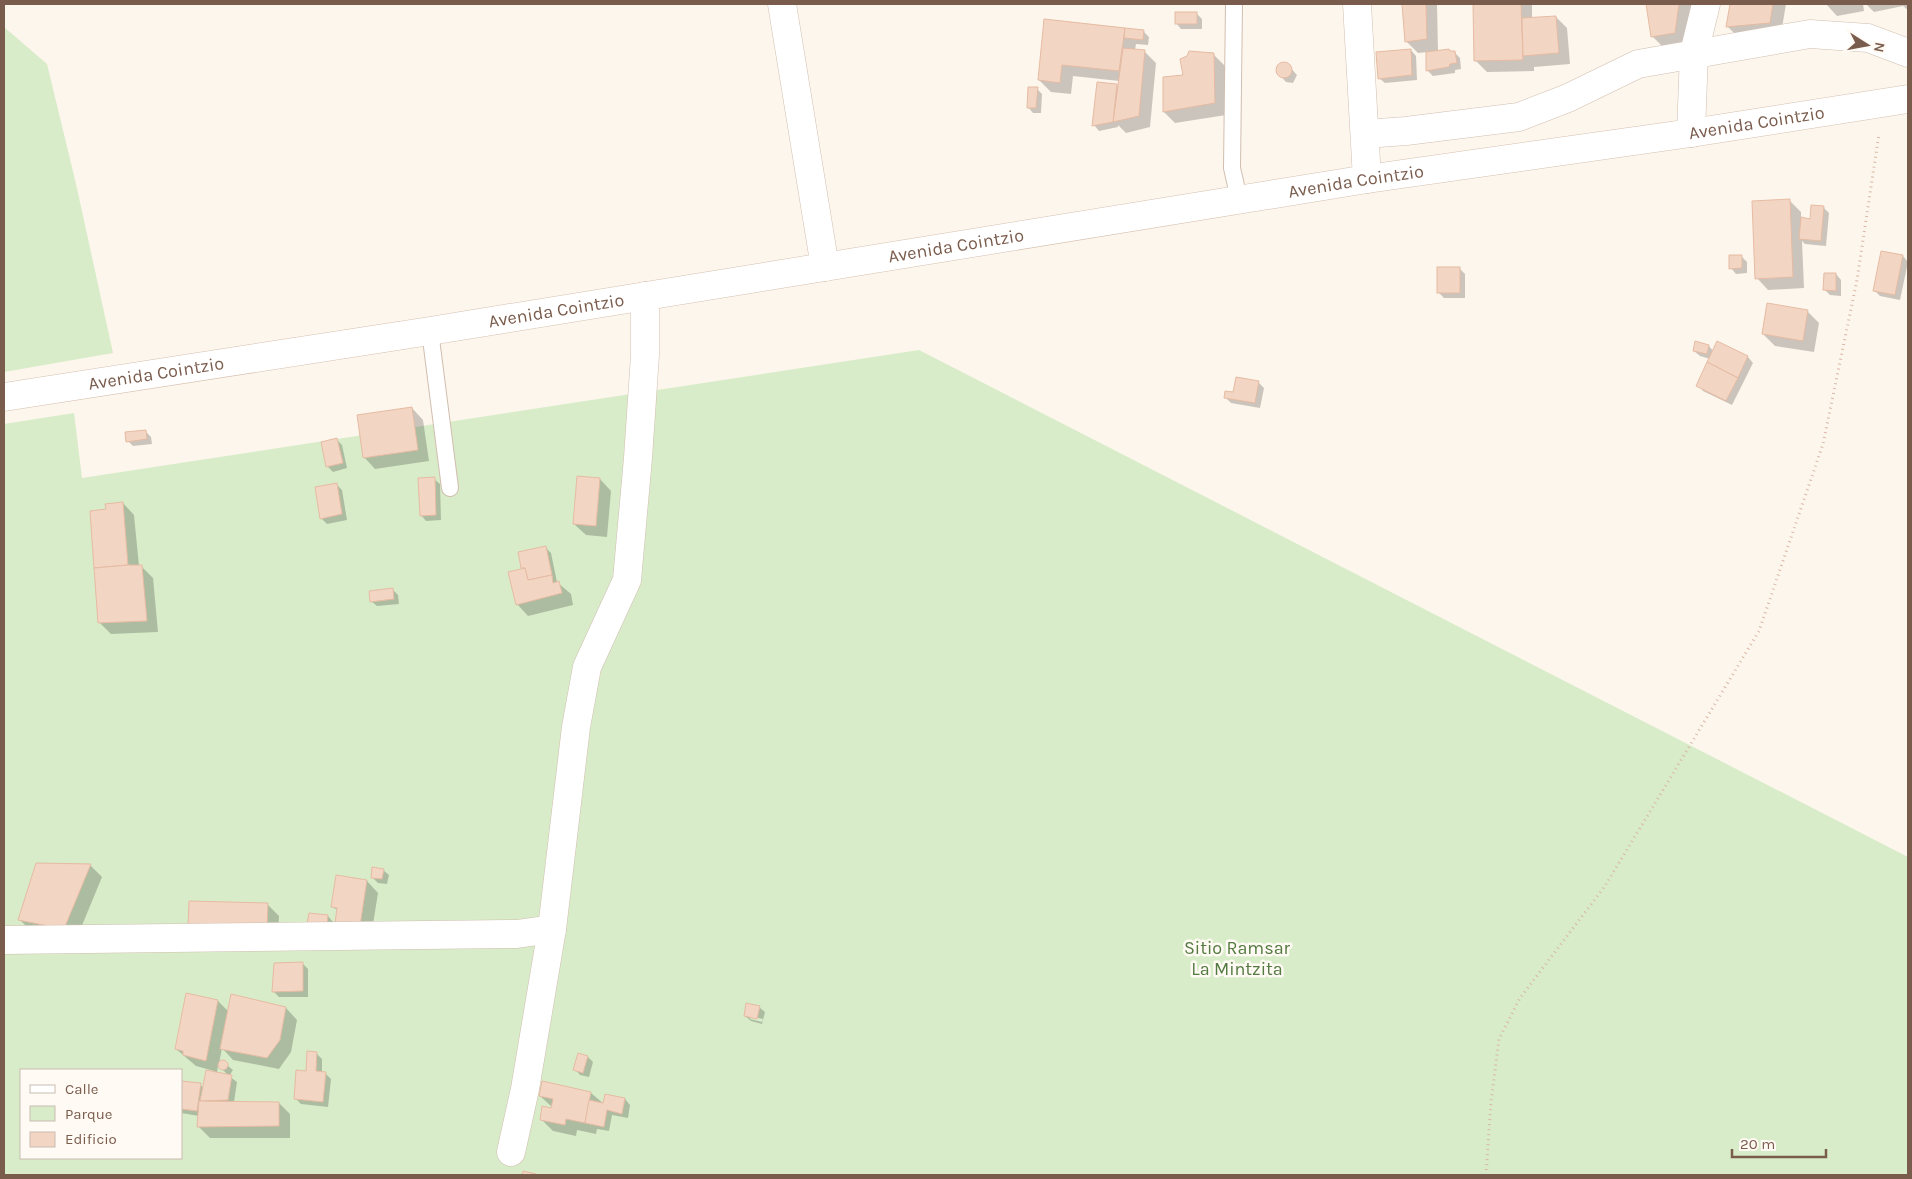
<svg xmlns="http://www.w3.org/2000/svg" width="1912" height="1179" viewBox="0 0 1912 1179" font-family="Karla,sans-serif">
<rect width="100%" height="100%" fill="#fdf6ec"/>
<!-- green -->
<g fill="#d8ecc9" fill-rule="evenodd">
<path d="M4,27L47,64L76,184L113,353L4,372Z"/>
<path d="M919,350L1908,857V1175H4V424L74,413L82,478ZM21,1070H181V1158H21Z"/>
</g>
<!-- shadow -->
<g fill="#0003" fill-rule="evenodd">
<path d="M1403,4H1437L1438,52H1454L1460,58L1461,69L1455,70V73L1433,76L1427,70L1428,52L1418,53L1406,41Z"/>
<path d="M1474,4H1532V19L1556,17L1567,28L1570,64L1534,67V71L1487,72L1476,61Z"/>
<path d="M1647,4H1692L1687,44L1664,48L1652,36Z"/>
<path d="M1731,4H1786L1781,34L1739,38L1728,27Z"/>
<path d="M1826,4H1863L1864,11L1837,16Z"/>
<path d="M1866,4H1908V10L1903,6L1874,12Z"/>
<path d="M1197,14L1202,19V29H1181L1176,23Z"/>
<path d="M1046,21L1143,31L1149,37L1148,45L1136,44L1135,50L1144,51L1156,63L1150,127L1126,133L1118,125V127L1099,131L1094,125L1116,85L1119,87V81L1073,76L1071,94L1051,92L1039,80Z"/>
<path d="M1411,50L1416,56L1417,80L1385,83L1379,78Z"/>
<path d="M1213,54L1225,66L1226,115L1175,123L1164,112L1184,76Z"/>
<path d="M1280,64H1287L1297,75L1293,83L1286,82L1277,72V67Z"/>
<path d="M1037,89L1042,94L1041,113H1033L1028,107Z"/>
<path d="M1789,200L1801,212V219L1811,220L1813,207L1824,208L1829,213L1826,246L1805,244L1802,241L1804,288L1768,290L1757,278Z"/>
<path d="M1741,256L1747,262V273L1736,274L1731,268Z"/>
<path d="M1903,256L1908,262L1900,300L1880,296L1874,290Z"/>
<path d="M1459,268L1465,274V298H1444L1438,292Z"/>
<path d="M1836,274L1841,280V296L1830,295L1825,290Z"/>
<path d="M1807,311L1819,323L1814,352L1775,346L1763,334Z"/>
<path d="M1718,343L1748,357L1753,363L1732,405L1703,391L1698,385L1710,359L1700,356L1694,351L1709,346L1714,352Z"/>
<path d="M1258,382L1264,388L1260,408L1231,403L1225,397Z"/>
<path d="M412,408L423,420L429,461L375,469L364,457Z"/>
<path d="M146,432L151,437L152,444L133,446L128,441Z"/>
<path d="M337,440L342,445L347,468L333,472L327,466Z"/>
<path d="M434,479L440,484L441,520L426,521L421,515Z"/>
<path d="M600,479L611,491L607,537L586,535L574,524Z"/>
<path d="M336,484L342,490L347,520L327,524L321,518Z"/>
<path d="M123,503L134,515L139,566H141L153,578L158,632L111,634L100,623L107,510Z"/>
<path d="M546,548L551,553L557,582L571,594L573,605L528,616L517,604L524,569L522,568Z"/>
<path d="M392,589L398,595L399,604L377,606L371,601Z"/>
<path d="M90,865L102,877L76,940L31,931L19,919Z"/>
<path d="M383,870L389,875L387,884L378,883L372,877Z"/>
<path d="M367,881L378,893L371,937L332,906Z"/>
<path d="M267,904L279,916L278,940L190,927Z"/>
<path d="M310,914L328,916L333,922L332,930Z"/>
<path d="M302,963L308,969V997H279L274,992Z"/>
<path d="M232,996L286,1008L297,1020L291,1052L279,1069L233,1060L222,1048L219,1064L222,1061L233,1070L229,1076L237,1082L234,1102L279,1103L290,1114V1138H210L198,1126L199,1116L181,1113V1082L200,1085L204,1088L214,1071L196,1066L176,1049L218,1001L229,1012ZM218,1065L229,1076L217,1074Z"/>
<path d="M759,1007L765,1012L762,1024L751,1021L745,1016ZM750,1016L763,1019L762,1022L750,1019Z"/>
<path d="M317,1054L322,1059V1073H325L331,1079L328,1107L301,1104L295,1098Z"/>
<path d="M588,1057L593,1062L589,1077L580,1075L575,1069Z"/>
<path d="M591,1093L604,1104L606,1096L625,1099L630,1105L628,1118L612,1115L609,1131L597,1129L596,1134L577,1130L576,1136L553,1131L541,1119L552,1110V1107L540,1096Z"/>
</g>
<!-- building -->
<g fill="#f3d5c3" stroke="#e6bba3">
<path d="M1402,4H1426L1427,39L1405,42Z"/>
<path d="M1473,4H1521L1523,60L1474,61Z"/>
<path d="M1646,4H1679L1675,33L1651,37Z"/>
<path d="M1730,4H1773L1770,23L1726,27Z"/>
<rect x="1175" y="12" width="22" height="12"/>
<path d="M1556,16L1559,53L1523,56L1522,18Z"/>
<path d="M1044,19L1125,28L1119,71L1062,65L1060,83L1038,80Z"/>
<path d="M1125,28L1144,30L1143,40L1124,38Z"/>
<path d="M1123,48L1145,50L1139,116L1113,122Z"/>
<path d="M1411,49L1412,75L1378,79L1376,52Z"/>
<path d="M1449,49L1450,51H1455L1457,63L1450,64L1449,67L1426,71V52Z"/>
<path d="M1189,51L1214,53L1215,103L1163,112V77L1183,75L1180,59L1187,56Z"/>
<circle cx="1284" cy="70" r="8"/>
<path d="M1097,82L1117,84L1113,122L1092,126Z"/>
<path d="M1028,87H1038L1036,108H1027Z"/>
<path d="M1790,199L1793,277L1755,279L1752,201Z"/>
<path d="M1811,205L1824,206L1821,241L1799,239L1801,217L1810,219Z"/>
<path d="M1881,251L1903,255L1895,295L1873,291Z"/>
<path d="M1729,255H1742V268L1729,269Z"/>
<rect x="1437" y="267" width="23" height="26"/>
<path d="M1824,273H1836V291L1823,290Z"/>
<path d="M1767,303L1808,310L1803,341L1762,334Z"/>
<path d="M1695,341L1709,345L1707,354L1693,351Z"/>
<path d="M1717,341L1748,356L1738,378L1707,362Z"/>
<path d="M1707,362L1738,378L1726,401L1696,386Z"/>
<path d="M1236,377L1259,381L1255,403L1224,398L1225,391L1233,392Z"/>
<path d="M412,407L418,450L363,458L357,415Z"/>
<path d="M146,430L147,439L126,442L125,432Z"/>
<path d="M337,438L343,463L326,467L321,442Z"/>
<path d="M577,476L600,478L596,526L573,524Z"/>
<path d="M435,477L436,515L420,516L418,478Z"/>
<path d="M337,483L342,514L320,519L315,487Z"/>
<path d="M123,502L128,565L94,568L90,511L106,509L105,504Z"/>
<path d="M546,546L552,575L528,580L525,568H521L518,552Z"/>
<path d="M128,565H142L147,621L98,623L94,568Z"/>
<path d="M525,568L528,580L552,575L553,583L559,581L562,593L516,605L508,572Z"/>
<path d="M393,588L394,599L370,602L369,591Z"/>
<path d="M36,863L91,864L64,929L18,920Z"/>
<path d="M372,867L384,869L382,879L371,878Z"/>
<path d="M336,875L367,880L360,926L335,923L337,908L331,907Z"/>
<path d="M189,901L268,903L267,929L188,927Z"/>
<path d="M309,913L328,915L327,925L307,923Z"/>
<path d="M303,962V991L272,992L274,963Z"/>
<path d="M186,993L218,1000L206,1061L183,1055V1051L175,1049Z"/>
<path d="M231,994L286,1007L280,1040L267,1058L220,1049Z"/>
<path d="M746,1003L760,1006L757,1019L744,1016Z"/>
<path d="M307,1051L317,1052L316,1071L326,1072L323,1102L294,1099L296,1070L306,1071Z"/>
<path d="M578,1053L588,1056L583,1073L573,1070Z"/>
<circle cx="223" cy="1065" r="5"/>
<path d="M206,1070L232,1075L228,1100L200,1101Z"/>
<path d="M181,1081L201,1083L197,1111L181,1109Z"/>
<path d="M542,1081L591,1092L585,1123L566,1119L565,1125L540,1120L542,1106L551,1108L553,1099L539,1096Z"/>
<path d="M605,1094L625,1098L622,1114L607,1110L604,1127L585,1123L589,1100L603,1103Z"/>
<path d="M199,1101L279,1102V1126L197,1127Z"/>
<path d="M523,1171L536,1174L535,1175H522Z"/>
</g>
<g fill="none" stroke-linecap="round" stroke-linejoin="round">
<!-- lane casing -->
<g stroke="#d1beb0" stroke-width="18">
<g id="lane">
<path d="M1234,4L1232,168L1239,199"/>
<path d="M430,331L450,488"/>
</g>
</g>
<!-- street casing -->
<g stroke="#d1beb0" stroke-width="29">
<g id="street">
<path d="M782,4L825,267"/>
<path d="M1357,4L1367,179"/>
<path d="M1691,133L1694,53L1706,4"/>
<path d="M1365,134L1406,131L1519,117L1568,98L1638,64L1810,34L1868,38L1908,53"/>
<path d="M4,940L517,934L552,929"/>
<path d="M511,1152L525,1089L552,929L576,727L587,667L627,580L638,458L645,355V296"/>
</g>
</g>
<!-- secondary casing -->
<g stroke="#d6c0b0" stroke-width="29">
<g id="secondary">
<path id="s1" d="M4,397L430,331L1367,179L1691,133L1908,99"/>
</g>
</g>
<!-- path -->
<path stroke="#d9b8a5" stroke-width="3" stroke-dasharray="1 4" stroke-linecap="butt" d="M1486,1175L1491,1102L1499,1039L1520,998L1605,886L1759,631L1823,444L1857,280L1879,134"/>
<!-- lane -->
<use href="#lane" stroke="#fff" stroke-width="16"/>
<!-- street -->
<use href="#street" stroke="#fff" stroke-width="28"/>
<!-- secondary -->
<use href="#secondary" stroke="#fff" stroke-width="28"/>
</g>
<g text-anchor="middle" stroke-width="5" stroke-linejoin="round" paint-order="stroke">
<!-- street labels -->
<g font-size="18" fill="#7a5c4d" stroke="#fffaf3">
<text dy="6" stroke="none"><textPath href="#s1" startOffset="1774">Avenida Cointzio</textPath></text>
<text dy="6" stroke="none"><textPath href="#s1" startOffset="1369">Avenida Cointzio</textPath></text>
<text dy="6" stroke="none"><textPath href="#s1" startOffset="964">Avenida Cointzio</textPath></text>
<text dy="6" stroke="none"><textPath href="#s1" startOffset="559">Avenida Cointzio</textPath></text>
<text dy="6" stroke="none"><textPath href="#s1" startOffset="154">Avenida Cointzio</textPath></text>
</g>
<!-- park labels -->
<g font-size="18" fill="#537a41" stroke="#fffaf3">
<text x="1237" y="954">Sitio Ramsar<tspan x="1237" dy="21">La Mintzita</tspan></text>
</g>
</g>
<!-- border -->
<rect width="1912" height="1179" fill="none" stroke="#7a5c4d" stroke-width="10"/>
<!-- legend -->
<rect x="20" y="1069" width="162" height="90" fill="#fffaf3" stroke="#cabbb1"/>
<rect x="30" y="1085" width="25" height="8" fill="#ffffff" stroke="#cabbb1"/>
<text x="65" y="1094" font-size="15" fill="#7a5c4d">Calle</text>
<rect x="30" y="1106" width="25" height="15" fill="#d8ecc9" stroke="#cabbb1"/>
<text x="65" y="1119" font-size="15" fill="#7a5c4d">Parque</text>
<rect x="30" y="1132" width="25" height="15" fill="#f3d5c3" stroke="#cabbb1"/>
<text x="65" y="1144" font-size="15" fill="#7a5c4d">Edificio</text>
<!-- north arrow -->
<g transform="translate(1867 45) rotate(101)" stroke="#fffaf3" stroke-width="4" paint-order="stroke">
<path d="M0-4L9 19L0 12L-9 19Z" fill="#7a5c4d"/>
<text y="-8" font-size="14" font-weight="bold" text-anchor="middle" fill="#7a5c4d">N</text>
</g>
<!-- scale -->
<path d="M1732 1149v8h94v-8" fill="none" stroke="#7a5c4d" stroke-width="2.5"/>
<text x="1740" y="1149" font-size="15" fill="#7a5c4d" stroke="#fffaf3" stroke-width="4" paint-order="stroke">20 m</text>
</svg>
